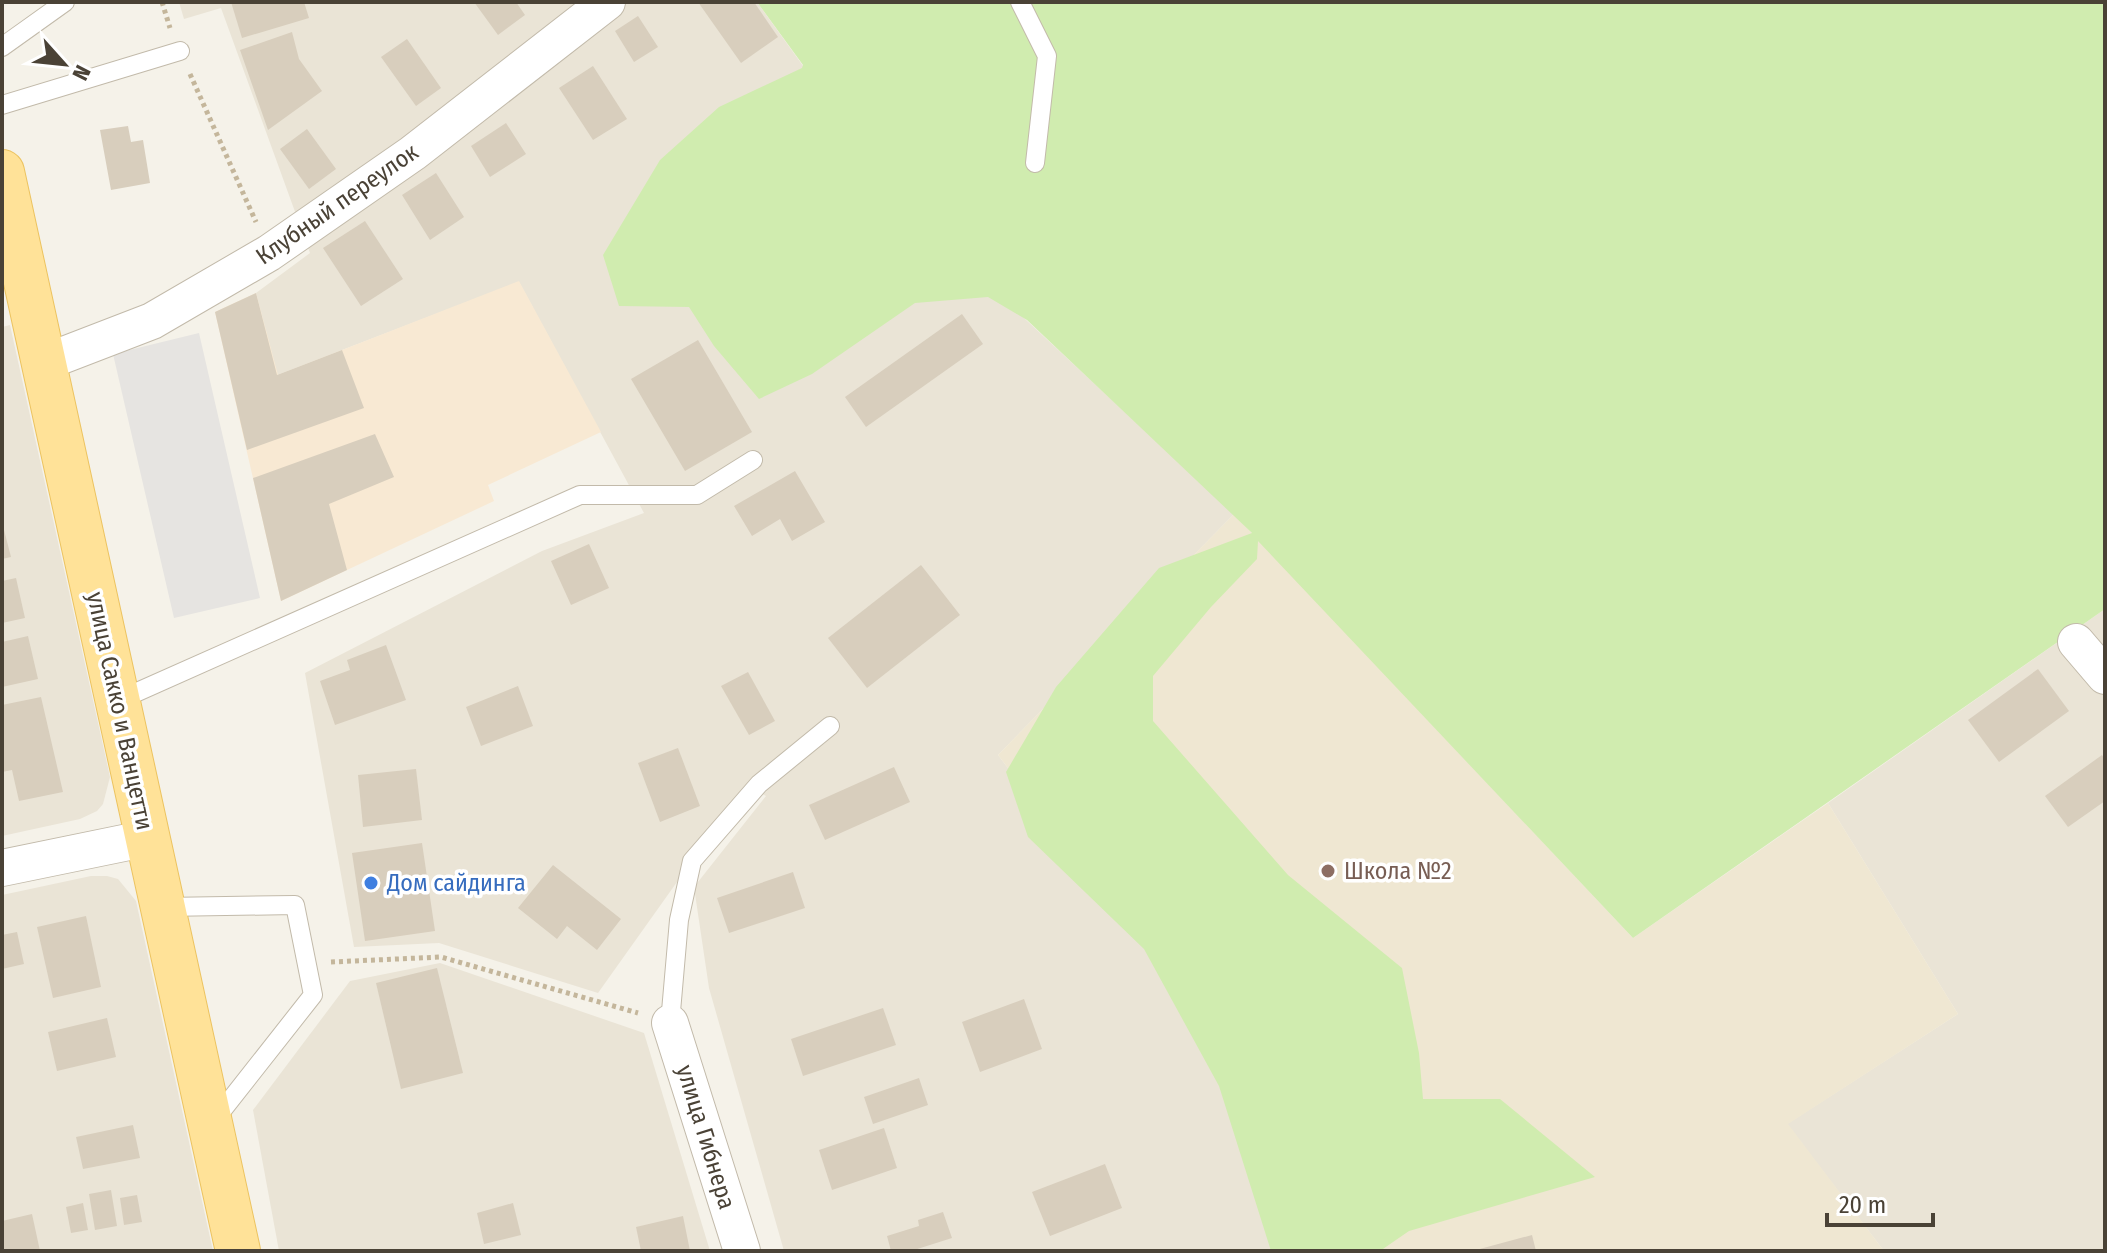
<svg xmlns="http://www.w3.org/2000/svg" width="2107" height="1253" viewBox="0 0 2107 1253" font-family="'Fira Sans Condensed',sans-serif">
<rect width="100%" height="100%" fill="#f5f2e9"/>
<!-- residential -->
<g fill="#eae4d6">
<path d="M179,2H757L904,206L1234,514L998,755L1244,1077L1299,1251H784L709,988L694,887L766,796L746,785L598,993L439,943L354,947L305,673L542,551L644,513L519,282L277,375L256,293L310,253L221,8L184,19Z"/>
<path d="M10,325L110,777L103,804L97,811L80,819L2,836V327Z"/>
<path d="M2105,609V1251H1884L1787,1124L1958,1014L1828,803Z"/>
<path d="M91,876H107L118,879L136,901L213,1251H2V895Z"/>
<path d="M440,963L644,1033L710,1251H279L253,1110L350,981Z"/>
</g>
<!-- commercial -->
<path fill="#f8e9d3" d="M519,281L601,432L488,485L494,501L281,601L215,312L256,293L278,375Z"/>
<!-- education -->
<path fill="#efe7d2" d="M1234,514L1633,938L1828,803L1958,1014L1788,1124L1884,1251H1299L1244,1077L998,755Z"/>
<!-- green -->
<path fill="#d0ecaf" d="M757,2H2105V609L1633,938L1258,541L1257,559L1211,607L1153,676V721L1288,875L1402,968L1419,1053L1423,1099H1500L1595,1177L1409,1231L1380,1251H1271L1219,1086L1144,949L1028,837L1006,772L1056,687L1159,568L1252,533L1027,320L988,297L915,303L812,374L759,399L714,346L689,307L619,306L603,255L660,160L719,107L802,68L803,65Z"/>
<!-- parking -->
<path fill="#e6e4e1" d="M199,333L260,598L174,618L113,354Z"/>
<!-- building -->
<g fill="#d8cebd">
<path d="M231,2H304L309,18L242,38Z"/>
<path d="M474,2H516L525,15L498,35Z"/>
<path d="M698,2H754L778,37L741,63Z"/>
<path d="M638,16L658,47L634,62L615,31Z"/>
<path d="M292,32L299,59L322,91L268,130L240,50Z"/>
<path d="M407,39L441,88L416,106L381,57Z"/>
<path d="M593,66L627,119L593,140L559,88Z"/>
<path d="M506,123L526,154L490,177L471,146Z"/>
<path d="M128,126L131,142L143,140L150,183L111,190L100,130Z"/>
<path d="M307,129L336,169L309,189L280,149Z"/>
<path d="M436,173L464,217L430,240L402,195Z"/>
<path d="M365,221L403,279L361,306L323,248Z"/>
<path d="M256,293L277,375L342,350L364,408L247,450L215,312Z"/>
<path d="M962,314L983,344L866,427L845,397Z"/>
<path d="M698,340L752,432L685,471L631,379Z"/>
<path d="M375,434L394,477L329,504L347,570L281,601L253,478Z"/>
<path d="M795,471L825,522L792,541L780,519L752,536L734,506Z"/>
<path d="M2,522L11,557L2,559Z"/>
<path d="M589,544L609,588L571,605L551,561Z"/>
<path d="M921,565L960,615L867,688L828,638Z"/>
<path d="M16,578L25,618L2,623V581Z"/>
<path d="M28,636L38,679L2,687V642Z"/>
<path d="M386,645L406,700L335,725L320,681L350,670L347,660Z"/>
<path d="M2038,669L2069,711L1999,762L1968,720Z"/>
<path d="M748,672L775,721L749,735L721,686Z"/>
<path d="M518,686L533,726L481,746L466,707Z"/>
<path d="M41,697L63,792L19,801L12,770L2,772V705Z"/>
<path d="M678,748L700,806L660,822L638,763Z"/>
<path d="M2102,755L2105,760V801L2068,827L2045,796Z"/>
<path d="M894,767L910,802L825,840L809,805Z"/>
<path d="M416,769L422,820L363,827L358,775Z"/>
<path d="M422,843L435,931L365,941L352,853Z"/>
<path d="M553,865L621,919L597,950L567,926L557,939L518,908Z"/>
<path d="M793,872L805,908L729,933L717,898Z"/>
<path d="M86,916L101,987L53,998L37,927Z"/>
<path d="M17,932L24,964L2,969V935Z"/>
<path d="M437,968L463,1073L401,1089L376,983Z"/>
<path d="M1024,999L1042,1049L980,1072L962,1022Z"/>
<path d="M883,1008L896,1045L803,1076L791,1039Z"/>
<path d="M107,1018L116,1057L57,1071L48,1032Z"/>
<path d="M919,1078L928,1105L873,1124L864,1097Z"/>
<path d="M133,1125L140,1158L83,1169L76,1137Z"/>
<path d="M884,1128L897,1168L832,1190L819,1150Z"/>
<path d="M1105,1164L1122,1208L1050,1236L1032,1192Z"/>
<path d="M111,1190L117,1226L95,1230L89,1194Z"/>
<path d="M137,1195L142,1222L124,1225L120,1198Z"/>
<path d="M83,1203L88,1230L71,1233L66,1207Z"/>
<path d="M513,1203L521,1235L484,1244L477,1213Z"/>
<path d="M943,1212L952,1238L911,1251H891L887,1236L919,1226L918,1220Z"/>
<path d="M32,1214L40,1251H2V1221Z"/>
<path d="M683,1216L690,1251H641L636,1227Z"/>
<path d="M1532,1235L1536,1251H1477L1476,1250Z"/>
</g>
<g fill="none" stroke-linecap="round" stroke-linejoin="round">
<!-- service casing -->
<g stroke="#c2baaa" stroke-width="20">
<g id="service">
<path d="M1020,2L1047,56L1035,163"/>
<path d="M2,47L65,2"/>
<path d="M2,105L180,51"/>
<path d="M117,701L580,495H697L753,460"/>
<path d="M164,907L295,905L313,995L213,1122"/>
<path d="M670,1023L679,920L692,861L759,784L830,726"/>
</g>
</g>
<!-- minor casing -->
<g stroke="#c2baaa" stroke-width="38">
<g id="minor">
<path d="M43,363L152,321L269,253L413,153L607,2"/>
<path d="M2076,642L2105,676"/>
<path d="M2,868L148,838"/>
<path d="M670,1023L742,1251"/>
</g>
</g>
<!-- primary casing -->
<g stroke="#ecc360" stroke-width="46">
<path id="primary" d="M2,172L238,1251"/>
</g>
<!-- path -->
<g stroke="#c4b69b" stroke-width="5" stroke-dasharray="4 4" stroke-linecap="butt">
<path d="M162,2L170,28"/>
<path d="M190,74L256,222"/>
<path d="M331,962L441,957L638,1013"/>
</g>
<!-- service -->
<use href="#service" stroke="#fff" stroke-width="18"/>
<!-- minor -->
<use href="#minor" stroke="#fff" stroke-width="36"/>
<!-- primary -->
<use href="#primary" stroke="#ffe298" stroke-width="44"/>
</g>
<!-- markers -->
<circle fill="#8d6e63" stroke="#fff" stroke-width="3" cx="1328" cy="871" r="8"/>
<circle fill="#3f7fe0" stroke="#fff" stroke-width="3" cx="371" cy="883" r="8"/>
<g text-anchor="middle" stroke-width="7" stroke-linejoin="round" paint-order="stroke">
<!-- street labels -->
<g font-size="24" fill="#4a4236" stroke="#fff">
<text transform="translate(337 204) rotate(-35)" y="8">Клубный переулок</text>
<text transform="translate(120 711) rotate(78)" y="8">улица Сакко и Ванцетти</text>
<text transform="translate(706 1137) rotate(73)" y="8">улица Гибнера</text>
</g>
<!-- education labels -->
<g font-size="24" fill="#785e54" stroke="#fff" text-anchor="start">
<text x="1344" y="879">Школа №2</text>
</g>
<!-- shop labels -->
<g font-size="24" fill="#366cbe" stroke="#fff" text-anchor="start">
<text x="387" y="891">Дом сайдинга</text>
</g>
</g>
<!-- border -->
<rect width="2107" height="1253" fill="none" stroke="#4a4236" stroke-width="8"/>
<!-- north arrow -->
<g transform="translate(64 64) rotate(117)" stroke="#ffffff" stroke-width="6" paint-order="stroke">
<path d="M0-6L14 30L0 20L-14 30Z" fill="#4a4236"/>
<text y="-12" font-size="22" font-weight="bold" text-anchor="middle" fill="#4a4236">N</text>
</g>
<!-- scale -->
<path d="M1827 1213v12h106v-12" fill="none" stroke="#4a4236" stroke-width="4"/>
<text x="1839" y="1213" font-size="24" fill="#4a4236" stroke="#ffffff" stroke-width="6" paint-order="stroke">20 m</text>
</svg>
